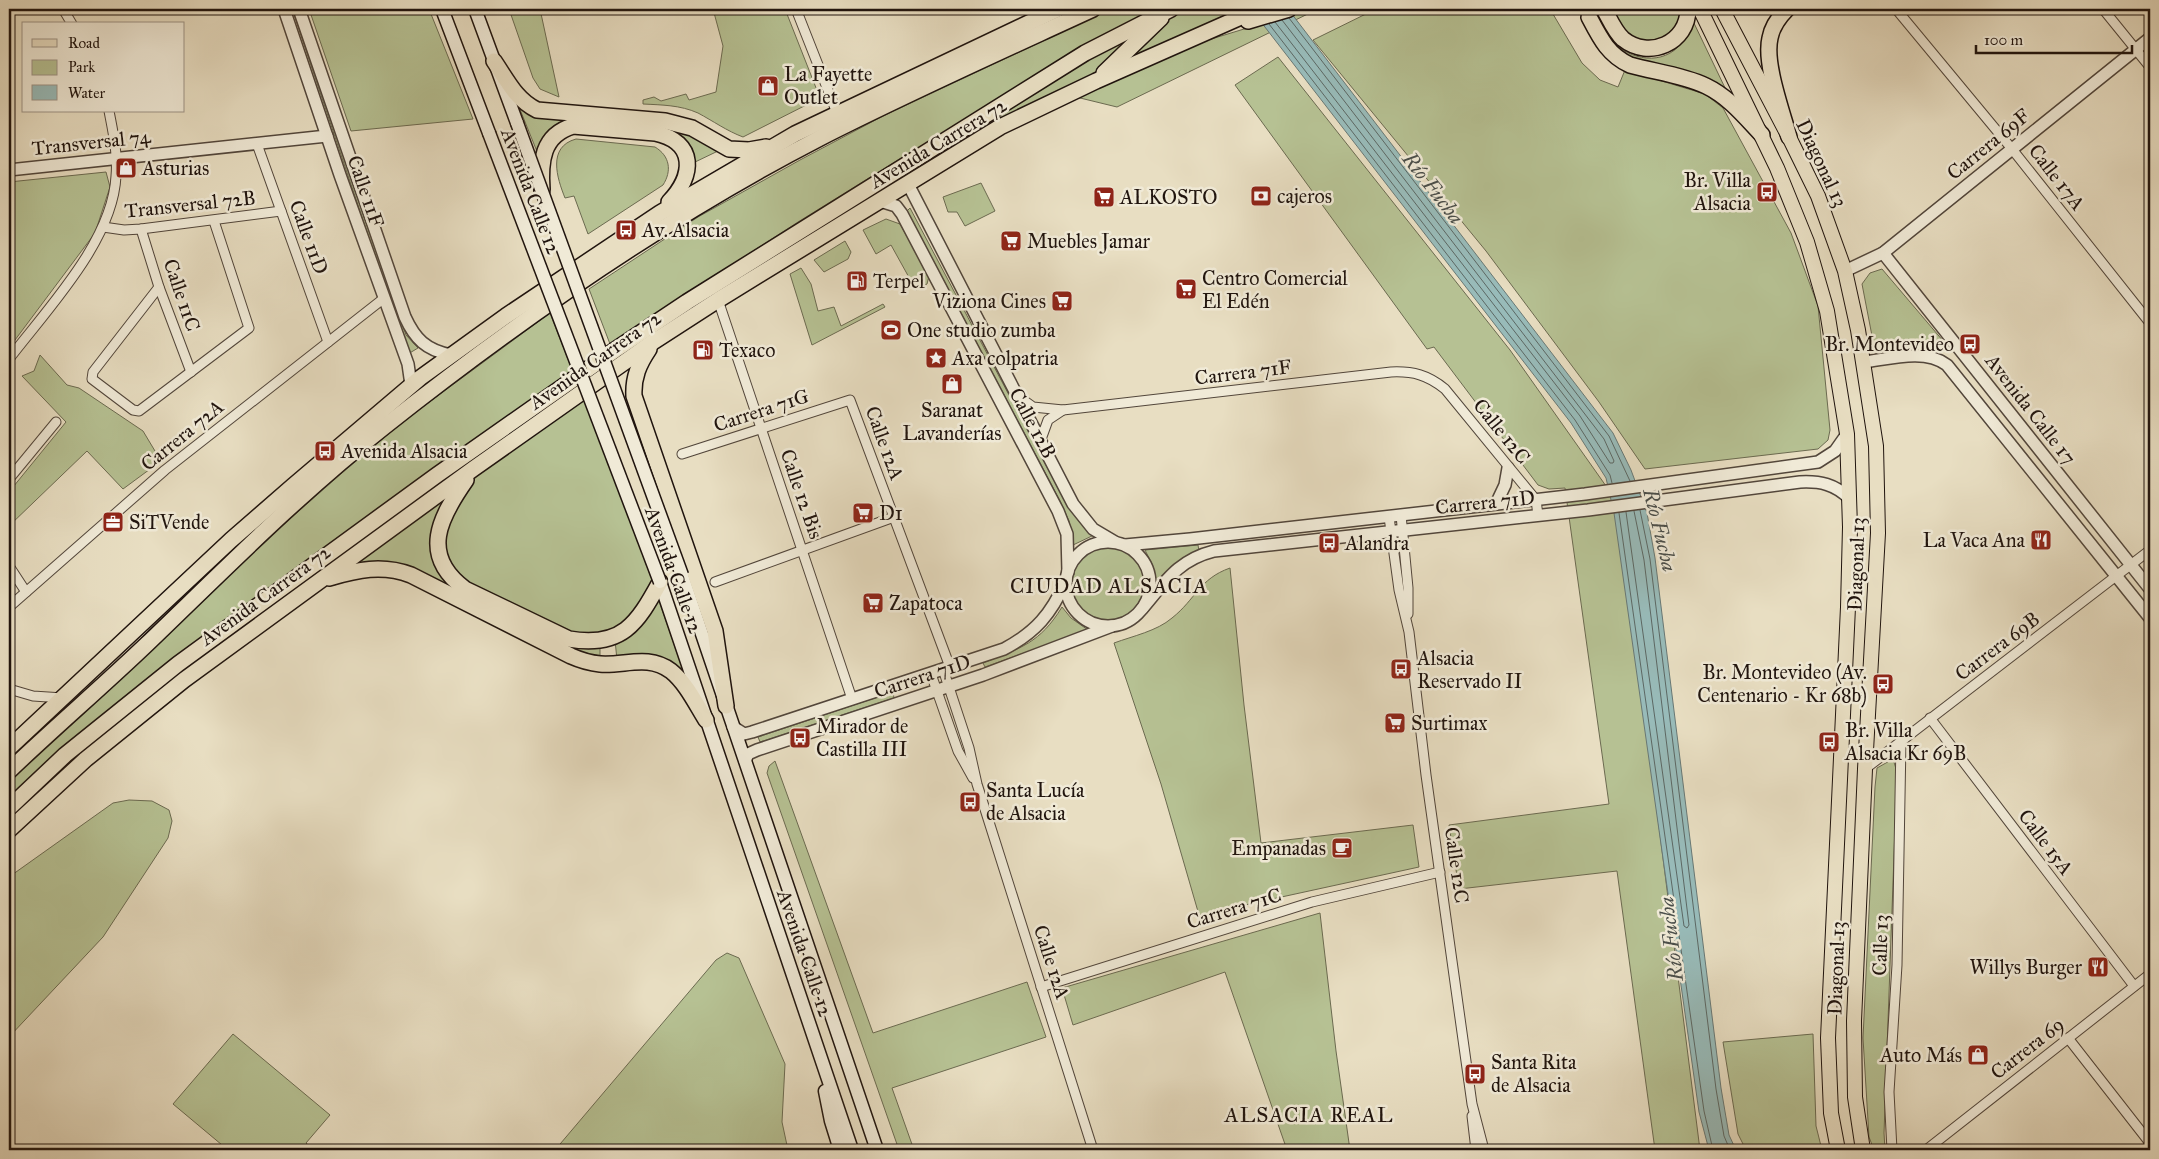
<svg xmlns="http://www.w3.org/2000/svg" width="2159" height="1159" viewBox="0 0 2159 1159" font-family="'IM FELL Great Primer',serif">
<rect width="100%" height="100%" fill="#e8dec2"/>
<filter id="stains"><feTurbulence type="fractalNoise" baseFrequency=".004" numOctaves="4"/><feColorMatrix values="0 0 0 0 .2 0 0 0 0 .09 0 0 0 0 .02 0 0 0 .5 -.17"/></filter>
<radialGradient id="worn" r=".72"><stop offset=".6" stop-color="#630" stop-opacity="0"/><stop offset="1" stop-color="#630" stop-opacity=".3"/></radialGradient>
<!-- green -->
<g fill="#b6c193" stroke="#6b6a50">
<path d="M292,9H295L406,335L418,348L408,354Z"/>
<path d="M309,9H429L473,119L351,131Z"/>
<path d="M509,9H540L559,97L540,89L533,78Z"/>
<path d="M713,9H785L820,98L743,137C727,131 713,121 698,113C680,105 662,105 643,104V100L654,97L661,101L686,94L689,100L716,92L723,46Z"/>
<path d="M1111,9H1155L1099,37L1024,85L906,155L798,222L610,344L589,289L698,217L800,160L883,116Z"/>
<path d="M1184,9H1222L1226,18L1117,67L1172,15Z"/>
<path d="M1306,9H1318L1117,107L1076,97L1208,40L1290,15Z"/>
<path d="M1376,9H1550L1582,63L1600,80L1618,87L1625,70L1705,94L1723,108L1791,233L1818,306L1830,430L1828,440L1818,449L1645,469L1599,402L1486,251L1313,40Z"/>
<path d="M1591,9H1596C1600,18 1604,29 1609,37C1624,58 1658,67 1678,47C1685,40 1688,28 1692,19L1727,92L1631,59L1604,38Z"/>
<path d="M1610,9H1682C1680,17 1678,28 1671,34C1657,48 1634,44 1622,29C1617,23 1614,15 1610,9Z"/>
<path d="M1142,30L1096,74L1012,113L924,166L922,163L1069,69Z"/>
<path d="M1278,57L1510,350L1618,503L1700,1150H1655L1617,871L1459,889L1449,825L1609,804L1565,488L1549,489L1538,485L1434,347L1427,349L1235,85Z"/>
<path d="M519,107L680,130L718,151L693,163L685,147L572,122L538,154Z"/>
<path d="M576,139L655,147C670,156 672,171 663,185L588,234L574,196L565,198C557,178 547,147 576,139Z"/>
<path d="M106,172L110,187L95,233L9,348V182Z"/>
<path d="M981,183L995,211L965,226L957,212H948L943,197Z"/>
<path d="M910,208L1064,499L1080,523L1094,535L1073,545L1069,521L1060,501L907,211Z"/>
<path d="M886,219L900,224L929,276L927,284L916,290L891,245L876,254L863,230Z"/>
<path d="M845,241L851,252L848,259L824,272L814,260Z"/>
<path d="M801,268L811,284L818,311L834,307L841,326L883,304L885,307L812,345L790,274Z"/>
<path d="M1882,269L1944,342L1884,347L1873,341L1862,284L1870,273Z"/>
<path d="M550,313L573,372L9,800V778L258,547L342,473L405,420Z"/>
<path d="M40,355L67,385L79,388L143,431L161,461L123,489L87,451L9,526V492L66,422L22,376L34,371Z"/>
<path d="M584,399L654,585L624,627L585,638L467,586L448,565L443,527L471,478Z"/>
<path d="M454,491L440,514L445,577L600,645V660L584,657L417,574L345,570Z"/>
<path d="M1198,545L1199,551L1180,560L1156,581L1152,564L1145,550Z"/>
<circle cx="1108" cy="584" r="37"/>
<path d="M1230,568L1244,705L1261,843L1413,825L1419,867L1199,915L1161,784L1114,643C1133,636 1157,631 1172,618C1196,599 1199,579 1230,568Z"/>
<path d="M657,595L689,687L674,669L617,660L615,640Z"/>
<path d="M1062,607L1071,618L1088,630L985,667L983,663C1021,648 1040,643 1062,607Z"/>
<path d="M893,692L894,698L760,742L758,737Z"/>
<path d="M1893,759L1897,772L1884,1133L1885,1150H1874L1869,1137L1863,1038L1875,787L1877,768Z"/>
<path d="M775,761L873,1033L1027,982L1046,1037L892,1088L914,1150H899L767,773L769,766Z"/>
<path d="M129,800L152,801L169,810L172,821L168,838L103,937L9,1037V877L113,803Z"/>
<path d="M1320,913L1336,1051L1350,1150H1287L1225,972L1073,1025L1062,988Z"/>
<path d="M727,953L739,958L785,1064L782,1122L788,1150H555L716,960Z"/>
<path d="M233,1034L330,1115L306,1143L314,1150H228L173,1104Z"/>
<path d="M1813,1034L1816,1126L1822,1150H1746L1738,1134L1723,1042Z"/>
</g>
<!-- water -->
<path fill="#98bbb9" stroke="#687875" d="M1251,9H1288L1613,433L1631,470L1647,513L1655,558L1721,1088L1729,1135L1736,1150H1709L1699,1112L1614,513L1606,478L1571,423Z"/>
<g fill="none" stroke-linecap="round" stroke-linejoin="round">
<!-- shore -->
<g stroke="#5c6864" stroke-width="1">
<path d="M1289,18L1609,436L1630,481"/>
<path d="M1275,22L1580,416L1610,463H1613L1614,461L1604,439L1581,409L1282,20"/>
<path d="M1269,24L1575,420L1610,475L1612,483"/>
<path d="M1640,510L1650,559L1716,1089L1724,1136L1730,1150"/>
<path d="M1626,512L1684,926L1687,928L1689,925L1644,560L1634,511"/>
<path d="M1619,513L1704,1111L1713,1150"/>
</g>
<!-- minor casing -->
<g stroke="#52463b" stroke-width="11">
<g id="minor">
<path d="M63,9L72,24"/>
<path d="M796,9L837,113"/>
<path d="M1896,9L2012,149L2150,323"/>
<path d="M2103,9L2150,67"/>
<path d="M257,144L328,342"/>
<path d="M103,227L124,230L141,229L281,211"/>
<path d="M141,229L159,287L191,372"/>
<path d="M159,287L93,372L92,379L133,410L139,411L249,328L214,221"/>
<path d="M718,300L852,699"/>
<path d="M9,359C47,309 113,241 116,176C118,154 113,132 109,111"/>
<path d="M1019,397L1033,407L1063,410L1391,372C1413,371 1428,375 1445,389L1536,500L1538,515"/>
<path d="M1040,442L1048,420L1063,410"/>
<path d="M682,454L850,400L950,667"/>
<path d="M9,479L56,422"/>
<path d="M1401,515L1408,588V614"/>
<path d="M1389,517L1399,590L1409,632L1426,775L1472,1104L1484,1150"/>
<path d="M9,566L26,592"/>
<path d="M715,582L894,517"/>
<path d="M9,607L165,470L383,299"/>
<path d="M943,669L969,748L977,784L1093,1150"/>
<path d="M931,674L958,751L973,778"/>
<path d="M9,689L33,696L63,698"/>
<path d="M1930,718L2134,986"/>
<path d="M1865,769L2150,550"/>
<path d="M1041,987L1312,902L1440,872"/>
<path d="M2068,1038L2150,1143"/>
<path d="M1472,1116L1476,1150"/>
<path d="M1892,1150L1889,1092L1897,965L1901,741"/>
<path d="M1926,1150L2150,974"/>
</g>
</g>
<!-- tertiary casing -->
<g stroke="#52463b" stroke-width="14">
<g id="tertiary">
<path d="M284,9L340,175L408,364L411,385"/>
<path d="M299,9L405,317C415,339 426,350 451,355"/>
<path d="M9,170L327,136"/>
<path d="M908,184L1073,504L1093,529L1115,542"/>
<path d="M880,201L896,206L902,214L1058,511L1067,534L1068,572"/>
<path d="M1883,253L2150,589"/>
<path d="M1845,271L1883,253L2150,38"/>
<path d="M1864,362C1889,359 1925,348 1947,365L2150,618"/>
<path d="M1496,504L1505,485L1508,468"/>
<circle cx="1108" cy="584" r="42"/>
<path d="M1125,545L1190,539L1585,494L1818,462L1835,451L1847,434"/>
<path d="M1142,609C1165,582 1178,560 1214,551L1588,510L1800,482C1820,481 1835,484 1850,499"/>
<path d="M733,727L744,734L752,732L1004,649C1036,632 1051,614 1066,581"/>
<path d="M745,761L748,754L757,750L983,675L1112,626"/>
</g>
</g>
<!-- secondary casing -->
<g stroke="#20140e" stroke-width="15">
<g id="secondary">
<path d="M442,9L489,133"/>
<path d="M475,9L517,123"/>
<path d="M682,575L877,1150"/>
<path d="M660,582L852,1150"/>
<path d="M825,1091L831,1121L840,1150"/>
</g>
</g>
<!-- primary casing -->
<g stroke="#20140e" stroke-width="16">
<g id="primary">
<path d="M1700,9L1777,168L1807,242L1827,311L1847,434L1850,527L1848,607L1828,1038L1831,1113L1838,1150"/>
<path d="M1722,9L1789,137L1818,196L1845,271L1858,330L1876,446L1878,533L1865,769L1854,1021L1855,1097L1863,1150"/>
</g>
</g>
<!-- trunk casing -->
<g stroke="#20140e" stroke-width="18">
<g id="trunk">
<path d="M1604,9C1609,18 1615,32 1623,39C1649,60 1688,43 1688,9"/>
<path d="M1787,9C1779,17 1772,27 1770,38C1764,63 1782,111 1789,137"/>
<path d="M1589,17C1600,38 1608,55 1630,65C1655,72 1683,75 1706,86C1729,97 1745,117 1762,135"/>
<path d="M1248,21L1289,9"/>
<path d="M494,61C507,80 516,100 537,110L665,121L692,128L729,149L749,150L766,147"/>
<path d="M1104,73L1161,18"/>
<path d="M542,190C540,162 542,135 573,126L655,133C697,142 694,176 669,202"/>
<path d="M649,349C639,364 633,377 634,396L715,631L726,706"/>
<path d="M466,480C440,517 419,555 465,589L569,639C622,648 637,624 660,582"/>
<path d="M329,578C357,570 382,564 411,575L571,656C580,660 590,663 600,664C625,666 648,654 671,671C686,683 696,704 706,720"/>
<path d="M9,748L231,540L293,486L420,378L506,316L660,213L795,134L1058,9"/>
<path d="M9,771C54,728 102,687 147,644C224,570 300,493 384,427C519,320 667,217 820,138C910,92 1002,51 1093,9"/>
<path d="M9,808L65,755L178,664L437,475L615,350L687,302L1085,53L1171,9"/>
<path d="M9,830L86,759L184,680L473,469L653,342L718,300L1000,127L1096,81L1259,9"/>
</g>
</g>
<!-- minor -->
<use href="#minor" stroke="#f0ead7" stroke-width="9"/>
<!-- tertiary -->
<use href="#tertiary" stroke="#f0ead7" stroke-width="11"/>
<!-- secondary -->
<use href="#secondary" stroke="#f0ead7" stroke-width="12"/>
<!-- primary -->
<use href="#primary" stroke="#e8dec2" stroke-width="14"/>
<!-- trunk -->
<use href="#trunk" stroke="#e8dec2" stroke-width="15"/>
<!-- secondary-bridge casing -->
<g stroke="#20140e" stroke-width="15" stroke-linecap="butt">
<g id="secondary-bridge">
<path d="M517,123L682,575"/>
<path d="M489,133L660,582"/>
</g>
</g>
<!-- secondary-bridge -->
<use href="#secondary-bridge" stroke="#f0ead7" stroke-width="12"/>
</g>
<!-- icons -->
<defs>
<g id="shop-square" transform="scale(1.125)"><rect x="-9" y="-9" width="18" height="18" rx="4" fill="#8f2418" stroke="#f0ead7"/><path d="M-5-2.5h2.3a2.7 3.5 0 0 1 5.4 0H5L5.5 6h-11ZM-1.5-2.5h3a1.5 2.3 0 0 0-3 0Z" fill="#fff"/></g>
<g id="bus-square" transform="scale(1.125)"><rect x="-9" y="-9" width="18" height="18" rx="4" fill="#8f2418" stroke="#f0ead7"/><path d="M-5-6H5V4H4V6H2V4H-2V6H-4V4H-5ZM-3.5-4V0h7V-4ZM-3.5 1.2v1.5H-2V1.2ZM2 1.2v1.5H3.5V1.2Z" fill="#fff"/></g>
<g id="bank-square" transform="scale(1.125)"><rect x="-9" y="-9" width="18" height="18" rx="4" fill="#8f2418" stroke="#f0ead7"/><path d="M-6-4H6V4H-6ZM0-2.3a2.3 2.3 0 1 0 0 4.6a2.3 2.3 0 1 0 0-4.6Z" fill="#fff"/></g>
<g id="supermarket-square" transform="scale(1.125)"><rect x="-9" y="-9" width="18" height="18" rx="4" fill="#8f2418" stroke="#f0ead7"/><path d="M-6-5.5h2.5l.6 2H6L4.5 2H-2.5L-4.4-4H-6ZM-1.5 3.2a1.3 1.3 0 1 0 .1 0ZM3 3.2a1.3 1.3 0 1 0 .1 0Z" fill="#fff"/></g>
<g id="fuel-square" transform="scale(1.125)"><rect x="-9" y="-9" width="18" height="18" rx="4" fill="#8f2418" stroke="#f0ead7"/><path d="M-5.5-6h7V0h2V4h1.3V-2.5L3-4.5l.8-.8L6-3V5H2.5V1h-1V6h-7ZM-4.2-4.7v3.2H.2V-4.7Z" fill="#fff"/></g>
<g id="stadium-square" transform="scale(1.125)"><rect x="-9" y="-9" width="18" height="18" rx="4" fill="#8f2418" stroke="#f0ead7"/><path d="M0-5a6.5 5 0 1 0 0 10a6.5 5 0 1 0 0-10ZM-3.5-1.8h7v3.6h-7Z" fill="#fff"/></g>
<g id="sight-square" transform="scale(1.125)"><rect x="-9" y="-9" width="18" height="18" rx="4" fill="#8f2418" stroke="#f0ead7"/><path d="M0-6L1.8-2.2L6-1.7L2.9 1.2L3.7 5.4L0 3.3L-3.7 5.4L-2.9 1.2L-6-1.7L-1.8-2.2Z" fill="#fff"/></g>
<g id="office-square" transform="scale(1.125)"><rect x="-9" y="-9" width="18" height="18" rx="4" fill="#8f2418" stroke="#f0ead7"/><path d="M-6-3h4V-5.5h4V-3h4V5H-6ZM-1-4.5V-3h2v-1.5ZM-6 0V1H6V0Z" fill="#fff"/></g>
<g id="restaurant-square" transform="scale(1.125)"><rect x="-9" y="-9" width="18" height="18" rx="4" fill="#8f2418" stroke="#f0ead7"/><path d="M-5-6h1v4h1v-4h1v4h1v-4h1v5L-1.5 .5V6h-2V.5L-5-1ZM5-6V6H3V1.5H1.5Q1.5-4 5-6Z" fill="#fff"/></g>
<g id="cafe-square" transform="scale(1.125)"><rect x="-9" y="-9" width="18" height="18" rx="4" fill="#8f2418" stroke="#f0ead7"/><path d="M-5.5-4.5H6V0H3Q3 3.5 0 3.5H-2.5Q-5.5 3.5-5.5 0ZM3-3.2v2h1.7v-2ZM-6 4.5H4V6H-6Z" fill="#fff"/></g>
</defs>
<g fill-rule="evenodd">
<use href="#shop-square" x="768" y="86"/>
<use href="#shop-square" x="126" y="168"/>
<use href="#bus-square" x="1767" y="192"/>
<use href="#bank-square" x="1261" y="196"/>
<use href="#supermarket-square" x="1104" y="197"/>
<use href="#bus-square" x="626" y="230"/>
<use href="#supermarket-square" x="1011" y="241"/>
<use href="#fuel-square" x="857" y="281"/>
<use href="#supermarket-square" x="1186" y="289"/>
<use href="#supermarket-square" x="1062" y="301"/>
<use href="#stadium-square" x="891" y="330"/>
<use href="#bus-square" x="1970" y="344"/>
<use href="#fuel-square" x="703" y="350"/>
<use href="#sight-square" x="936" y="358"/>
<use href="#shop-square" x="952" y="384"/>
<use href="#bus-square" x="325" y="451"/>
<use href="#supermarket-square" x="863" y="513"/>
<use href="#office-square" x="113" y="522"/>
<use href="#restaurant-square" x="2041" y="540"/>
<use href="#bus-square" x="1329" y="543"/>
<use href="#supermarket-square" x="873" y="603"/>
<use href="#bus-square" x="1401" y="669"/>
<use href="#bus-square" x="1883" y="684"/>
<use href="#supermarket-square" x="1395" y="723"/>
<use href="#bus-square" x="800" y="738"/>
<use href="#bus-square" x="1829" y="742"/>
<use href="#bus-square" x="970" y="802"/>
<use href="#cafe-square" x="1342" y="848"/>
<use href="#restaurant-square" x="2098" y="967"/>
<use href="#shop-square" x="1978" y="1055"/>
<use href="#bus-square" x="1475" y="1074"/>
</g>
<g text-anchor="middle" stroke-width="5" stroke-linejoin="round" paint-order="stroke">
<!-- poi labels -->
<g font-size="20" fill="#20140e" stroke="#f0ead7" text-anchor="start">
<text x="784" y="81">La Fayette<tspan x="784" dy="23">Outlet</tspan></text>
<text x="142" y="175">Asturias</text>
<text x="1751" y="187" text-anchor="end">Br. Villa<tspan x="1751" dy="23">Alsacia</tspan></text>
<text x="1277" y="203">cajeros</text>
<text x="1120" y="204">ALKOSTO</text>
<text x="642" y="237">Av. Alsacia</text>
<text x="1027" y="248">Muebles Jamar</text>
<text x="1202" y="285">Centro Comercial<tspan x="1202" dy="23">El Edén</tspan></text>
<text x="873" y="288">Terpel</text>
<text x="1046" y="308" text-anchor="end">Viziona Cines</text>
<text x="907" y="337">One studio zumba</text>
<text x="1954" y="351" text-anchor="end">Br. Montevideo</text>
<text x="719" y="357">Texaco</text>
<text x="952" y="365">Axa colpatria</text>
<text x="952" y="417" text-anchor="middle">Saranat<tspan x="952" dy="23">Lavanderías</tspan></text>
<text x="341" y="458">Avenida Alsacia</text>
<text x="879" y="520">D1</text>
<text x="129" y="529">SiTVende</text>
<text x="2025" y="547" text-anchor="end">La Vaca Ana</text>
<text x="1345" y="550">Alandra</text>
<text x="889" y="610">Zapatoca</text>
<text x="1417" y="665">Alsacia<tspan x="1417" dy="23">Reservado II</tspan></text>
<text x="1867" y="679" text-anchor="end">Br. Montevideo (Av.<tspan x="1867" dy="23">Centenario - Kr 68b)</tspan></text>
<text x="1411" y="730">Surtimax</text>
<text x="816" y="733">Mirador de<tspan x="816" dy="23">Castilla III</tspan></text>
<text x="1845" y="737">Br. Villa<tspan x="1845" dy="23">Alsacia Kr 69B</tspan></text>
<text x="986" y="797">Santa Lucía<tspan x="986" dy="23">de Alsacia</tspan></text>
<text x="1326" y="855" text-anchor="end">Empanadas</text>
<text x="2082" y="974" text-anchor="end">Willys Burger</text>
<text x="1962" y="1062" text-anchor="end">Auto Más</text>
<text x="1491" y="1069">Santa Rita<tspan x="1491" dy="23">de Alsacia</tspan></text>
</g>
<!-- street labels -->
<g font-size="20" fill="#20140e" stroke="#f0ead7">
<text transform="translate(91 142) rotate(-6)" y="7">Transversal 74</text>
<text transform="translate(938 143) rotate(-31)" y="7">Avenida Carrera 72</text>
<text transform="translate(1988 144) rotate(-39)" y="7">Carrera 69F</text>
<text transform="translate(1822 163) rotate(65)" y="7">Diagonal 13</text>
<text transform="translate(2057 177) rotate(52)" y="7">Calle 17A</text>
<text transform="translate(366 191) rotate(71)" y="7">Calle 11F</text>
<text transform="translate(531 191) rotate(69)" y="7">Avenida Calle 12</text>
<text transform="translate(190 204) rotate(-6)" y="7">Transversal 72B</text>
<text transform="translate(309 237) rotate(70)" y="7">Calle 11D</text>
<text transform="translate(182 295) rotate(71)" y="7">Calle 11C</text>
<text transform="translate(595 360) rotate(-35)" y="7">Avenida Carrera 72</text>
<text transform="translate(1243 372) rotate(-7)" y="7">Carrera 71F</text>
<text transform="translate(2031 409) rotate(52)" y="7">Avenida Calle 17</text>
<text transform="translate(761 410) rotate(-18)" y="7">Carrera 71G</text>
<text transform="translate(1033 423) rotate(62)" y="7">Calle 12B</text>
<text transform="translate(1502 431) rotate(51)" y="7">Calle 12C</text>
<text transform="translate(182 435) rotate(-39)" y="7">Carrera 72A</text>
<text transform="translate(885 443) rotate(70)" y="7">Calle 12A</text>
<text transform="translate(802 494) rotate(71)" y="7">Calle 12 Bis</text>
<text transform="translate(1485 502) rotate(-6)" y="7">Carrera 71D</text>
<text transform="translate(1856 564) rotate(-88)" y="7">Diagonal 13</text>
<text transform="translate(674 570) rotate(70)" y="7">Avenida Calle 12</text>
<text transform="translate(265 595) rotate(-36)" y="7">Avenida Carrera 72</text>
<text transform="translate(1997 646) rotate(-37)" y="7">Carrera 69B</text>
<text transform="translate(922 676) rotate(-18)" y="7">Carrera 71D</text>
<text transform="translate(2046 842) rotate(53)" y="7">Calle 15A</text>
<text transform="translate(1457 865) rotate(82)" y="7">Calle 12C</text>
<text transform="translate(1234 908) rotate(-17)" y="7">Carrera 71C</text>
<text transform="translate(1880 945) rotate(-88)" y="7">Calle 13</text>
<text transform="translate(805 953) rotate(71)" y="7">Avenida Calle 12</text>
<text transform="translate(1052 962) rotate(72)" y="7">Calle 12A</text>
<text transform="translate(1836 968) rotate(-88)" y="7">Diagonal 13</text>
<text transform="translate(2027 1048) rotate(-38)" y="7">Carrera 69</text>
</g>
<!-- water labels -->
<g font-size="21" font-style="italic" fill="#4a4e4a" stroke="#f0ead7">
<text transform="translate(1433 188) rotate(52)" y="7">Río Fucha</text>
<text transform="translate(1660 530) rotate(76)" y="7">Río Fucha</text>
<text transform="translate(1671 939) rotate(-97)" y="7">Río Fucha</text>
</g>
<!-- neighbourhood labels -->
<g font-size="21" letter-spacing="1" fill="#20140e" stroke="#f0ead7">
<text x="1109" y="593">CIUDAD ALSACIA</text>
<text x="1309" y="1122">ALSACIA REAL</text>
</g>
</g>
<!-- margin -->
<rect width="2159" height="1159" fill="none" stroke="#e8dec2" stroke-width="30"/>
<rect x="10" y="10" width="2139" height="1139" fill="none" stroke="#20140e" stroke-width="2.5"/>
<rect x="15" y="15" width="2129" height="1129" fill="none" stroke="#20140e"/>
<!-- legend -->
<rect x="22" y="22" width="162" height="90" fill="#f0ead7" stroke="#9d9487"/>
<rect x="32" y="39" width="25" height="8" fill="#e8dec2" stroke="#9d9487"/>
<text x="68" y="48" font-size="15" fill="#20140e">Road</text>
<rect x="32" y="60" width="25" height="15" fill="#b6c193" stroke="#9d9487"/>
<text x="68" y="72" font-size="15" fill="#20140e">Park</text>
<rect x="32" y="85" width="25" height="15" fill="#98bbb9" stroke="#9d9487"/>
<text x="68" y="98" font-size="15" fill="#20140e">Water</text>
<!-- scale -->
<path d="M1976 45v8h156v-8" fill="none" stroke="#20140e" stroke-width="2.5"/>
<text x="1984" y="45" font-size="15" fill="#20140e" stroke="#f0ead7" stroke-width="4" paint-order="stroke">100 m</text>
<rect width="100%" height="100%" filter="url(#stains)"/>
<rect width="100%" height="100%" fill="url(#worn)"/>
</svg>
